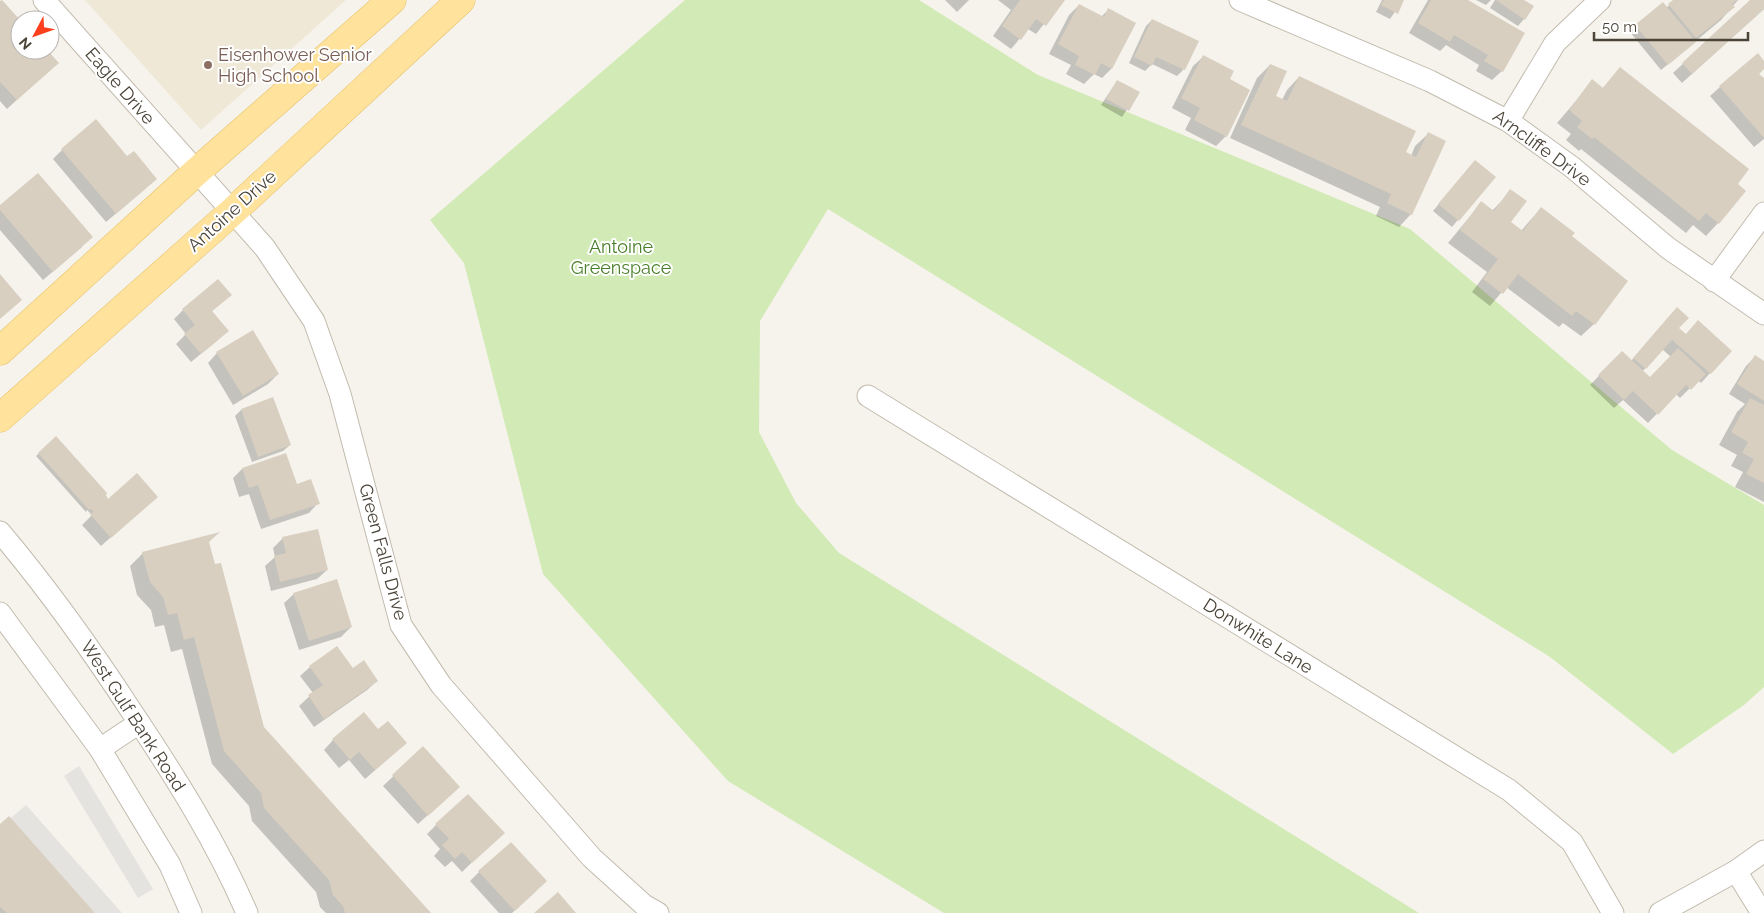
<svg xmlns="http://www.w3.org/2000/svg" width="1764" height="913" viewBox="0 0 1764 913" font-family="Raleway,sans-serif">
<rect width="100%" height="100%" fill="#f6f3ec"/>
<!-- education -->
<path fill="#efe8d6" d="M85,0H346L201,130Z"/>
<!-- green -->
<path fill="#d2eab5" d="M685,0H919L1038,75L1410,229L1672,450L1764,505V687L1744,705L1673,754L1550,657L828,209L760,321L759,432L796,503L839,553L1419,913H944L728,781L543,574L464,263L430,220Z"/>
<!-- parking -->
<g fill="#e5e3e0">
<path d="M79,766L153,889L138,898L64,776Z"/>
<path d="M26,805L122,913H95L11,818Z"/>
</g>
<!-- shadow -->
<g fill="#0003" fill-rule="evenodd">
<path d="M945,0H969L957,12Z"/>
<path d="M998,0H1063L1036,34L1028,29L1011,49L993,36L1011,10Z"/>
<path d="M1382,0H1403L1390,19L1376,12Z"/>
<path d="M1428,0H1466L1502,71L1492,80L1476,71L1479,65L1446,45L1440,51L1409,33Z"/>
<path d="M1476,0H1491L1486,5Z"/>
<path d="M1495,0H1522L1524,19L1518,26L1490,8Z"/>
<path d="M1675,0H1738L1721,20L1661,70L1630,32L1663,4L1666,8Z"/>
<path d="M1752,0H1764V9L1682,83L1673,73Z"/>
<path d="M0,3L20,22V50H45L47,72L7,109L0,101Z"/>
<path d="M1079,5L1101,17L1108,10L1135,24L1111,69L1102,78L1094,74L1084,84L1066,74L1071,65L1049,54L1069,15Z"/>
<path d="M1152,20L1197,41L1183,70L1177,76L1152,64L1145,71L1129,63L1146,26Z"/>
<path d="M1203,57L1228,80L1226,136L1216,146L1185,130L1191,118L1172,108L1193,66Z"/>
<path d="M1764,62V68L1758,75L1764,80V139L1754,147L1710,96L1720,87Z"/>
<path d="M1270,65L1274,97L1282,100L1287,90L1299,77L1411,156L1415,146L1428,134L1411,214L1399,227L1376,216L1380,207L1230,138L1257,78Z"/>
<path d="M1620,68L1736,184L1718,223L1706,236L1693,225L1686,233L1581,149L1579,151L1566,140L1571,134L1557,123L1593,81L1602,89Z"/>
<path d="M1117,81L1138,93L1122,117L1101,105Z"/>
<path d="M62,150L146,188L106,222L53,159Z"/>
<path d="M1469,168L1494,177L1452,227L1433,211Z"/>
<path d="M1511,191L1509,222L1521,231L1541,208L1570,236L1594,324L1581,336L1563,323L1559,327L1506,287L1490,306L1472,292L1487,272L1448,243L1481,203L1492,211Z"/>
<path d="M0,207L82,247L43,280L0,230Z"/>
<path d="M230,295L211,312L218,340L191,362L176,344L186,334L174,319L183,310Z"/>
<path d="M1668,318L1685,335L1730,351L1701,383L1698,380L1680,398L1676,394L1648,423L1623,400L1614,408L1590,385L1622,352L1631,361ZM1662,349L1671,357L1650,379L1642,372Z"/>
<path d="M217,353L278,374L268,384L233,405L208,363Z"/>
<path d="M1755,357L1764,362V502L1735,487L1743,472L1731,466L1737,455L1719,445L1737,412L1745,404L1729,394L1746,366Z"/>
<path d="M272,399L290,445L283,451L252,462L235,416L241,410Z"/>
<path d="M56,438L108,500L146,506L101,546L82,525L92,515L87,510L86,512L36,456Z"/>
<path d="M286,455L296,485L318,503L309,513L261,529L249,494L239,497L233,478L242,469Z"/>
<path d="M283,538L327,570L317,579L271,591L265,566L275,557L273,548Z"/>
<path d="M208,543L263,727L429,913H326L320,907L316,892L252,821L249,806L212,764L182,649L171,652L164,625L155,627L151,610L137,595L130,566L143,553Z"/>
<path d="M294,594L351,627L341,637L299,650L284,603Z"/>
<path d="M310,667L352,670L377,681L367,690L314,727L299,706L313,693L300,676Z"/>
<path d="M378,731L396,752L365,779L349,760L339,768L324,750L333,740Z"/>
<path d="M423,748L449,796L418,824L383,786Z"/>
<path d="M436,825L493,842L462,872L452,861L445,867L434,856L440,849L427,834Z"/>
<path d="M0,826L94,913H0Z"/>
<path d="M479,872L536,891L512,913H499L470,881Z"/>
</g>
<!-- building -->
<g fill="#d8cfc1">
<path d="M2,0L20,20V50H47L59,63L17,100L0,82V1Z"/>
<path d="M1020,0H1065L1046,26L1036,19L1021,40L1002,26Z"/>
<path d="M1384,0H1404L1398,14L1381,5Z"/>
<path d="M1431,0H1468L1525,33L1503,72L1484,61L1488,55L1454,35L1450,42L1418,23Z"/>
<path d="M1496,0H1524L1534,6L1525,20Z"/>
<path d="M1673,0H1737L1732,4L1735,7L1696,38L1668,4Z"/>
<path d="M1750,0H1764V9L1692,74L1682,63Z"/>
<path d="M1663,2L1696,42L1668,65L1635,25Z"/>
<path d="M1079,4L1104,17L1108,8L1136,23L1112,69L1101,63L1095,75L1075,65L1079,56L1058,44Z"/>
<path d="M1152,19L1199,41L1185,70L1156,57L1152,66L1134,57Z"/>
<path d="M1758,53L1764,61V69L1759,74L1764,78V138L1719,86Z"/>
<path d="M1203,55L1234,71L1230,79L1250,90L1227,137L1194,120L1200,108L1181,98Z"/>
<path d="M1270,64L1287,71L1276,96L1287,101L1299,76L1416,131L1406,152L1416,157L1428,132L1446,141L1412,215L1387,203L1391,194L1241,125Z"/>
<path d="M1620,67L1749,169L1738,184L1746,191L1719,224L1706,213L1699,221L1594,137L1592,139L1577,127L1582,121L1569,110L1592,79L1603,88Z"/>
<path d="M1117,80L1140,92L1129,111L1106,99Z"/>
<path d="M96,119L127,156L134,151L157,179L116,214L61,149Z"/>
<path d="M1475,160L1496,177L1459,221L1438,204Z"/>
<path d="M38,173L93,237L53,272L0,210V205Z"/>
<path d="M1510,189L1527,201L1511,222L1523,231L1541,207L1575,233L1572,236L1628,281L1595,325L1576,311L1572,316L1518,274L1503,294L1483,279L1498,259L1460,230L1481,201L1494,211Z"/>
<path d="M0,274L22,300L0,319Z"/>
<path d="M218,279L232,295L212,311L229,331L201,354L184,334L195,325L182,309Z"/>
<path d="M1677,307L1689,318L1679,328L1686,334L1698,320L1732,351L1711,374L1672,340L1646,369L1633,358Z"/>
<path d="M253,330L279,374L243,396L216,352Z"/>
<path d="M1678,348L1706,374L1691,390L1686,385L1658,415L1633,391L1624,400L1598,375L1622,351L1650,377Z"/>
<path d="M1755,355L1764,361V401L1737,384Z"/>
<path d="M273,397L291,445L258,457L241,409Z"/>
<path d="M1750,398L1764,405V483L1746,474L1754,459L1742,453L1748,442L1731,432Z"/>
<path d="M56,436L107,493L106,495L108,499L137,473L158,497L111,538L90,514L94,512L91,509L89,510L38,453Z"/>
<path d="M286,453L297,484L311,479L320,504L270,520L258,485L249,488L242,468Z"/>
<path d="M318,529L328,570L280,582L274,556L286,553L282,537Z"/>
<path d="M220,532L209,542L215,564L221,563L264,727L431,913H345L343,906L333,895L329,880L264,808L261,793L224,751L194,637L184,640L177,613L168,615L163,597L150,582L142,552Z"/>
<path d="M337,579L352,627L309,641L293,593Z"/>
<path d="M337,646L353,668L364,660L378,681L324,719L308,695L323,685L309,666Z"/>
<path d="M364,712L378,729L388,721L407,743L375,770L359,752L350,760L332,739Z"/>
<path d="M423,746L460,787L428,816L392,775Z"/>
<path d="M468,794L505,833L472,863L462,852L455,859L442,845L449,839L435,824Z"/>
<path d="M9,816L11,818L95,913H7L0,907V824Z"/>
<path d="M511,842L547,881L515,911L478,871Z"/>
<path d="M558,892L576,913H534Z"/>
</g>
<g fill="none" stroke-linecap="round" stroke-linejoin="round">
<!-- minor casing -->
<g stroke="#c2bbae" stroke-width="23">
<g id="minor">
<path d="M44,0L265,248L314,321L340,394L401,625L441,685L592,858L644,905L658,913"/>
<path d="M1240,0L1430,81L1508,121L1572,167L1668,248L1764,314"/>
<path d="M1508,121L1555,43L1600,0"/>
<path d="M1714,281L1764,213"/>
<path d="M868,396L1509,790L1572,842L1613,913"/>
<path d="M0,532C49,590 93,652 134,715C176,778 217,843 247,913"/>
<path d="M0,613L100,749L170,865L191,913"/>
<path d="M100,749L139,723"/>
<path d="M1736,871L1762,913"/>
<path d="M1660,913L1736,871L1764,851"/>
</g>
</g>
<!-- major casing -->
<g stroke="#e6c16a" stroke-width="29">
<g id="major">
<path d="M0,351L196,172L392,0"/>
<path d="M0,418L232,212L461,0"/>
</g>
</g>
<!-- minor -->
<use href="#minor" stroke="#fff" stroke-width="21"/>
<!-- major -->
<use href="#major" stroke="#ffe39c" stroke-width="28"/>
</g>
<!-- markers -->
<circle fill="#8d6e63" stroke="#fff" stroke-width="2" cx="208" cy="65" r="5"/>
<g text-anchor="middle" stroke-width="4" stroke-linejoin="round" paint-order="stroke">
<!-- education labels -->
<g font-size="18" fill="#785e54" stroke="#fff" text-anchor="start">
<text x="218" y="61">Eisenhower Senior<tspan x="218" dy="21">High School</tspan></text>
</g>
<!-- street labels -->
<g font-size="18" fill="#4b4439" stroke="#fff">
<text transform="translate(120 86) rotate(49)" y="6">Eagle Drive</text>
<text transform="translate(1542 148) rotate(36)" y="6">Arncliffe Drive</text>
<text transform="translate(232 211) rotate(-42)" y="6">Antoine Drive</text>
<text transform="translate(383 552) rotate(75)" y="6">Green Falls Drive</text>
<text transform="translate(1258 636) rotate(32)" y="6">Donwhite Lane</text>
<text transform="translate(133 716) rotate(57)" y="6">West Gulf Bank Road</text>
</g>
<!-- park labels -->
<g font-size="18" fill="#4a7f2a" stroke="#fff">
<text x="621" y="253">Antoine<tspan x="621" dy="21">Greenspace</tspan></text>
</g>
</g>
<!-- north arrow -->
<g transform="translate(35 35) rotate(229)"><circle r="24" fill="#ffffff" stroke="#b7b4b0"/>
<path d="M0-4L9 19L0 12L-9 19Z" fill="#fc3f1d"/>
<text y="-8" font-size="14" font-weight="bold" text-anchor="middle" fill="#4b4439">N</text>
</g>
<!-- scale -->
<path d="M1594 32v8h154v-8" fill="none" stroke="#4b4439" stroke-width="2.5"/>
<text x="1602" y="32" font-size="15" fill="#4b4439" stroke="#ffffff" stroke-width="4" paint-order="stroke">50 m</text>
</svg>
